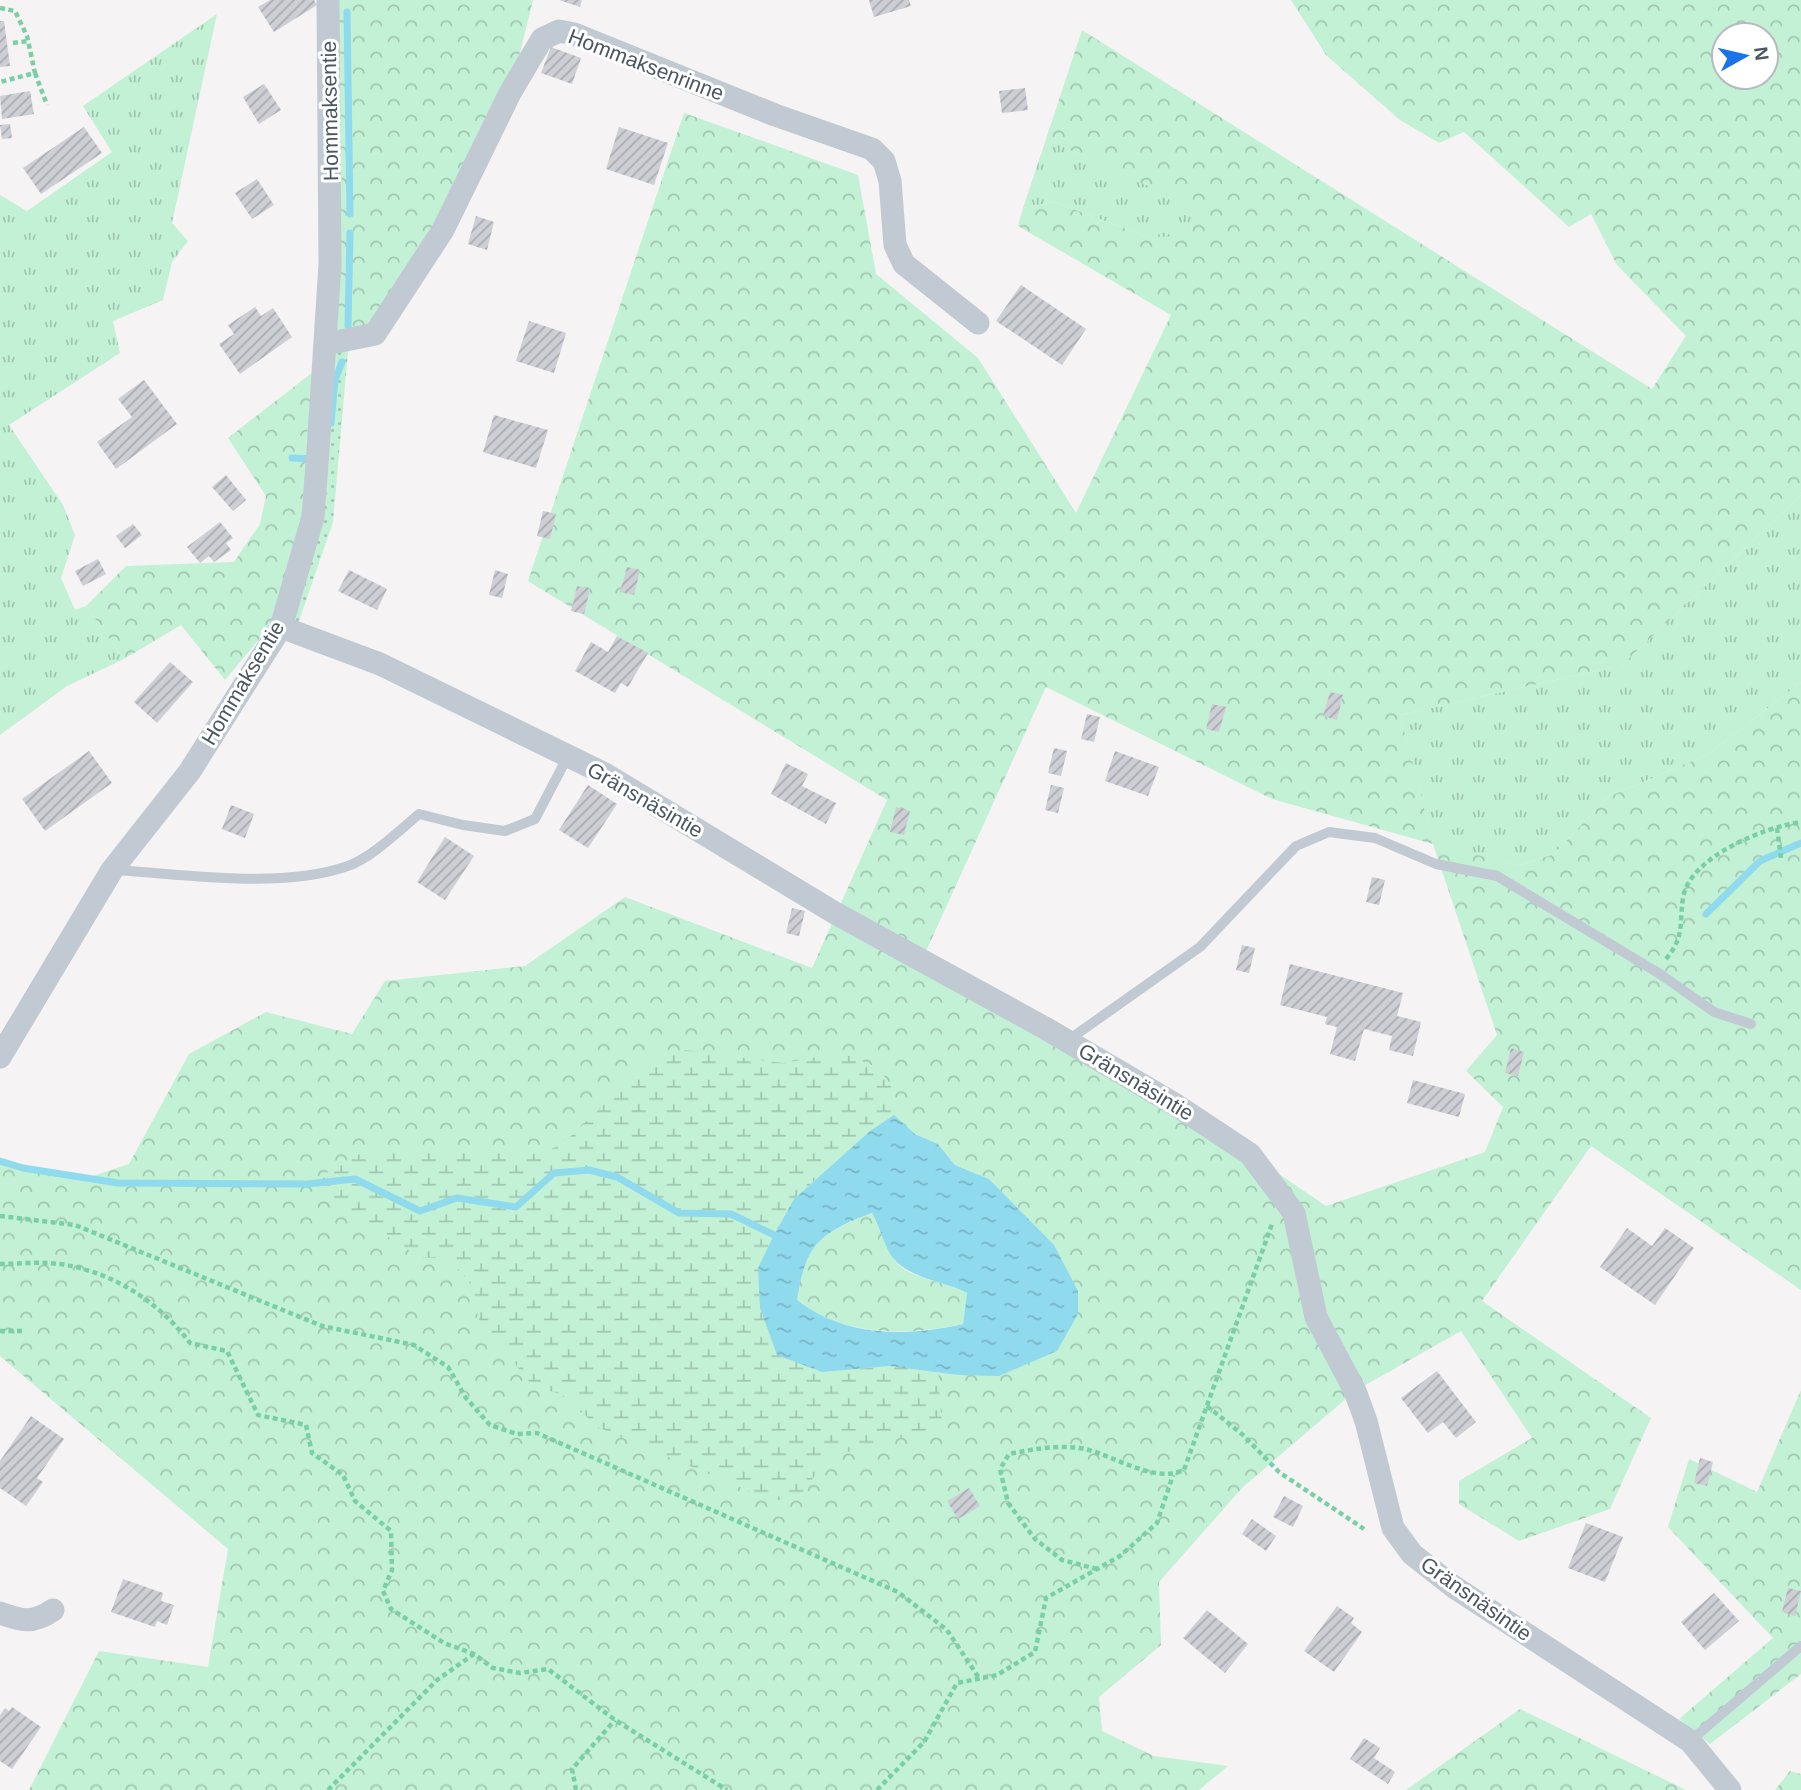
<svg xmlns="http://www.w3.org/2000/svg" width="1801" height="1790" viewBox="0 0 1801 1790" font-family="Helvetica,sans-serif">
<defs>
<pattern id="grass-tufts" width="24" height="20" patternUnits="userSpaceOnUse" patternTransform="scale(1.75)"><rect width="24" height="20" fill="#c3f1d5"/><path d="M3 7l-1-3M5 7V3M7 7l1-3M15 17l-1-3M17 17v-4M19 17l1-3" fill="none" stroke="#a0c6b0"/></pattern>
<pattern id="forest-crowns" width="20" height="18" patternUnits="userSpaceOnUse" patternTransform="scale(1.75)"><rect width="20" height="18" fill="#c3f1d5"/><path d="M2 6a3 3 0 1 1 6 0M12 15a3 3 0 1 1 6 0" fill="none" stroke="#a0c6b0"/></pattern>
<pattern id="wetland-marsh" width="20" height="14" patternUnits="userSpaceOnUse" patternTransform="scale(1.75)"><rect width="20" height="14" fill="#c3f1d5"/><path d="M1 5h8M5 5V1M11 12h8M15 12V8" fill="none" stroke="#a0c6b0"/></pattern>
<pattern id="park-dots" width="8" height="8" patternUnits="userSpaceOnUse" patternTransform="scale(1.75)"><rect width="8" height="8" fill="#c3f1d5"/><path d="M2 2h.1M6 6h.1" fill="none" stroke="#a0c6b0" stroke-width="1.8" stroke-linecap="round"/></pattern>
<pattern id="water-ripples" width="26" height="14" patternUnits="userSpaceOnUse" patternTransform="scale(1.75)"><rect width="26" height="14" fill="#90daee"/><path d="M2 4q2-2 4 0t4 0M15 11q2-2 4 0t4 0" fill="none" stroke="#78b4c4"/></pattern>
<pattern id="building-hatch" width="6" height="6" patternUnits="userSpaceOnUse" patternTransform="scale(1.75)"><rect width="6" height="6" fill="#cdcfd5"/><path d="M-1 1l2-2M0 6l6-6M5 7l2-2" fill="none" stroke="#a8abb0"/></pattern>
</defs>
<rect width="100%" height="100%" fill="#f5f3f3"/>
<!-- grass -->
<g fill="url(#grass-tufts)">
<path d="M217,14L172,223L188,241L172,262L163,300L113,321L120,353L9,425L63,505L75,535L61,578L75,610L86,606L124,659L67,686L0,735V195L27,211L112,152L83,106Z"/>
<path d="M1046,139L1191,205L1192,237H1148L1054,202L1023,208Z"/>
<path d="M1801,495V682L1709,754L1608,797L1554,854L1518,866L1433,844L1400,715L1622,665Z"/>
</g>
<!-- forest -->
<g fill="url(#forest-crowns)" fill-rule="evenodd">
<path d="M328,0H533L510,93L375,334L326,344Z"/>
<path d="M1291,0H1801V495L1622,665L1400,715L1433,843L1518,866L1554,854L1608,797L1709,754L1801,682V1290L1591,1146L1482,1301L1651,1418L1610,1509L1519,1541L1459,1504V1481L1532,1438L1461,1331L1355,1391L1243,1487L1159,1582L1161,1645L1099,1697L1102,1731L1154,1756L1228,1766L1199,1790H29L99,1651L208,1667L228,1549L0,1356V1161L23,1168L87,1178L129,1164L189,1054L266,1012L352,1034L385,981L525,966L625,897L812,968L887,800L528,581L684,113L858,175L876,274L978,358L1076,513L1171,315L1018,226L1023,208L1054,202L1148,237L1192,236L1190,205L1046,139L1082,30L1652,389L1686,336L1617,265L1591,214L1569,227L1464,132L1439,143L1400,120L1326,55ZM1724,35H1766V77H1724ZM1046,687L1272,799L1433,844L1497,1035L1466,1071L1503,1107L1485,1152L1326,1206L1250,1154L922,960ZM894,1116L915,1134L938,1144L955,1165L989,1179L1013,1206L959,1375L938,1371L760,1308C764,1285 765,1255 775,1233C795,1187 852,1143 894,1116Z"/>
<path d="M313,372L306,508L276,619L225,680L181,625L124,659L86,606L126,566L234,562L260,524L266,496L228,438Z"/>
<path d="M872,1213C882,1231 888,1259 905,1270C916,1277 951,1285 967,1293L963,1324C907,1336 844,1337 796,1300C808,1241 818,1235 872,1213Z"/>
<path d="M1801,1390V1674L1710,1744L1679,1719L1773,1638L1668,1527L1689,1459L1757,1492Z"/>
<path d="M1520,1709L1686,1790H1406Z"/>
<path d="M1790,1771L1801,1774V1790H1775Z"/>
</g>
<!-- wetland -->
<path fill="url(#wetland-marsh)" d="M686,1050L783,1063L842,1053L879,1068L894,1091V1115L870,1131L794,1199L758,1268L822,1372L889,1366L938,1371L942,1426L826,1458L801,1497L783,1501L761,1496L595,1426L570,1398L531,1384L478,1318L473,1287L450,1259L419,1257L307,1184L365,1151L544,1154L572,1135L645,1066L663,1053Z"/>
<!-- park -->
<path fill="url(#park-dots)" d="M349,340L333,522L297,627H281L313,517L326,344Z"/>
<!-- water -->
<path fill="url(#water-ripples)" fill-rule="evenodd" d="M894,1115L915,1134L938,1144L955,1165L989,1179L1054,1245L1078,1291V1314L1057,1351L999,1376L959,1375L889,1366L822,1372L777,1355L760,1308L758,1268L774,1235L794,1199L870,1131ZM872,1213C880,1227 884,1246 893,1258C910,1279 944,1281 967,1293L963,1324C907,1337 844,1337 797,1300C806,1243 820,1233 872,1213Z"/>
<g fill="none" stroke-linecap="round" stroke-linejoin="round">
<!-- stream -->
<g stroke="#90daee" stroke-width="7">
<path d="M347,12L350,214"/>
<path d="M348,326L350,233"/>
<path d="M331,423L335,380L342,362"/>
<path d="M292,458L315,459"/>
<path d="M1706,914L1760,861L1801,843"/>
<path d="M0,1161L23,1168L118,1183L307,1184L355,1179L420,1211L457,1198L516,1207L554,1173L589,1170L617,1177L679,1213L731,1214L774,1235"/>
</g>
</g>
<!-- building -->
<g fill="url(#building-hatch)">
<path d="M270,0H314L317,5L274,32L258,7Z"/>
<path d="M559,0H582L580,7Z"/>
<path d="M869,0H909L911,6L874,17Z"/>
<path d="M0,21H4L10,66L0,67Z"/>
<path d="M551,47L581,58L572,84L541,73Z"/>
<path d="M264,84L281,110L259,124L243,97Z"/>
<path d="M1025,88L1028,110L1002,113L999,91Z"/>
<path d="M30,91L34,114L2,119L0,96Z"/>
<path d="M10,124L12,138L2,139L0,125Z"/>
<path d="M84,127L102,153L41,194L23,168Z"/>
<path d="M619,127L668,143L654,185L606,169Z"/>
<path d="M257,179L274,205L252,219L235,193Z"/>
<path d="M476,216L494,222L487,250L468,244Z"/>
<path d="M1021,285L1086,329L1062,365L996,321Z"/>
<path d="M255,307L261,316L273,308L292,337L240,374L219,344L234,334L228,325Z"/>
<path d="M529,321L566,333L554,373L516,361Z"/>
<path d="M144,380L177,424L116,469L97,442L132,417L118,399Z"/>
<path d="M494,415L548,430L536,468L483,452Z"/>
<path d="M226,475L246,500L233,511L212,487Z"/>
<path d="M543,511L556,514L550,539L537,536Z"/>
<path d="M220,522L233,538L226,543L231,550L214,562L209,556L200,563L187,547Z"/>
<path d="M133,524L142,535L125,548L116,536Z"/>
<path d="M98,559L106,574L83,586L75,571Z"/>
<path d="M627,567L640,570L634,595L620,592Z"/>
<path d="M349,570L387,589L377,610L338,591Z"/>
<path d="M495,570L508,574L502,598L489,595Z"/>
<path d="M577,586L590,589L584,614L571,611Z"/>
<path d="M617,636L648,653L628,687L621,683L615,693L575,671L591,642L608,652Z"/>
<path d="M170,662L193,682L157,723L134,702Z"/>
<path d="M1330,692L1343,695L1337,720L1323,716Z"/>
<path d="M1212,704L1226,707L1219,732L1206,729Z"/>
<path d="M1087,714L1100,717L1094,742L1081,739Z"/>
<path d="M1054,748L1067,751L1061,776L1048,773Z"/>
<path d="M89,751L112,783L45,831L22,799Z"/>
<path d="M1115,751L1159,767L1148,796L1105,781Z"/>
<path d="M786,763L808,774L802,786L836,803L826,824L771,794Z"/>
<path d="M588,785L617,804L588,848L559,830Z"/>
<path d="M1051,785L1064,788L1058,813L1045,810Z"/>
<path d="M231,805L254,814L245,838L222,829Z"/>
<path d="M896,807L910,811L904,835L890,832Z"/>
<path d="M445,837L474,856L445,900L417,882Z"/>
<path d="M1372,877L1385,880L1379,905L1366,902Z"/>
<path d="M792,908L805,911L799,936L786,933Z"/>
<path d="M1242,945L1255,948L1249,973L1236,970Z"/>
<path d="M1290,964L1403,993L1397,1016L1421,1022L1413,1056L1389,1050L1392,1036L1364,1029L1355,1061L1330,1054L1337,1027L1325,1024L1327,1017L1280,1005Z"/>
<path d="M1511,1048L1524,1052L1518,1076L1505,1073Z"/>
<path d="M1413,1080L1465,1094L1459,1117L1407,1103Z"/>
<path d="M1627,1228L1652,1246L1665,1228L1694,1248L1655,1305L1600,1267Z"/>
<path d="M1437,1371L1476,1422L1456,1438L1443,1422L1428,1433L1401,1398Z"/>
<path d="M31,1416L64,1439L37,1478L43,1482L26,1506L0,1488V1461Z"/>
<path d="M1700,1458L1713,1462L1707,1486L1694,1483Z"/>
<path d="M969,1488L980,1506L958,1519L947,1501Z"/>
<path d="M1284,1496L1303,1506L1293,1527L1273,1517Z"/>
<path d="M1252,1519L1276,1536L1266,1551L1242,1534Z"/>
<path d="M1586,1523L1623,1537L1605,1582L1568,1568Z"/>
<path d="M123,1579L163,1593L161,1601L174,1605L167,1625L157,1621L155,1627L111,1612Z"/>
<path d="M1788,1588L1801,1591L1795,1616L1782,1612Z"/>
<path d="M1714,1593L1739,1621L1705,1650L1681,1622Z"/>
<path d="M1337,1606L1354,1618L1351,1623L1362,1632L1334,1672L1304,1651Z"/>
<path d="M1207,1610L1248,1644L1225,1673L1183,1638Z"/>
<path d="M12,1707L41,1727L12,1769L0,1761V1715L5,1708L9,1711Z"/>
<path d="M1364,1738L1380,1748L1374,1758L1395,1772L1388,1784L1350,1759Z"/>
</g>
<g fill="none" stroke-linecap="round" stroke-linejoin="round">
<!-- path -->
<g stroke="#7ad0a6" stroke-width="4.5" stroke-dasharray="5 3.5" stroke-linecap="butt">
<path d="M0,8L15,11L27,36L35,73L0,82"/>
<path d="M13,43L28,41"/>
<path d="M35,73L47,105"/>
<path d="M1777,828L1781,858"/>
<path d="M1666,959C1685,936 1679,925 1683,898C1689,857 1765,827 1801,822"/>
<path d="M0,1216L75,1225L322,1326L414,1345L448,1367L466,1398L490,1425L517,1434L537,1433L898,1592L947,1630L979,1678"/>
<path d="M0,1264C16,1264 33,1262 49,1263C105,1267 157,1299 190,1343L227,1351L258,1415L306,1425L312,1453L343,1475L355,1501L391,1531L392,1570L383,1591L391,1609L444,1643L474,1654L493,1668L520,1673L548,1669L615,1720L727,1790"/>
<path d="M0,1331H24"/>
<path d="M1207,1406L1243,1435L1279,1472L1364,1529"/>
<path d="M1097,1569L1062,1560L1035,1539L1008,1503L1000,1469L1009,1454C1034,1449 1060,1444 1085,1449C1115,1456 1155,1484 1184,1470L1272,1224"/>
<path d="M328,1790L437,1680L474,1654"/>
<path d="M576,1790L572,1769L615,1720"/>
<path d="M877,1790L924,1742L957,1683L997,1675L1035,1652L1046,1598L1120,1556L1157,1523L1173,1475"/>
</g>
<!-- service -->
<g stroke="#c1cad2" stroke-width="10">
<path d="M114,870C184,874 278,889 345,867C369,860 399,831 419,814L463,825L505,831L535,819L568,756"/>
<path d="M1067,1041L1200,947L1296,846L1329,832L1375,838L1436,864L1497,876L1660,974L1714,1012L1751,1024"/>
<path d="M1690,1741L1801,1646"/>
</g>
<!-- minor -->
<g stroke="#c1cad2" stroke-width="23">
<path d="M326,344L375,334L443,230L510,93L542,39L559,31L574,34L775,115L872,149L884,161L890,181L895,245L904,264L978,323"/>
<path d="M281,627L380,664L605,774L835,913L1045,1028L1176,1105L1250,1154L1294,1213L1316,1317L1355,1391L1366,1421L1393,1528L1412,1554L1454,1587L1690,1741L1730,1790"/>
<path d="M0,1057L112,870L190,771L281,627L313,517L318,450L330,264L328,0"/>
<path d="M0,1613C22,1621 33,1624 53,1610"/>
</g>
</g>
<g text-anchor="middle" stroke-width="6" stroke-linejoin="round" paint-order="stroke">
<!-- street labels -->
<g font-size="21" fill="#4a5661" stroke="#fff">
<text transform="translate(646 65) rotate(21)" y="7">Hommaksenrinne</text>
<text transform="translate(330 111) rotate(-91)" y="7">Hommaksentie</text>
<text transform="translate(243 683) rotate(-59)" y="7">Hommaksentie</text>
<text transform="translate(645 800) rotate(30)" y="7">Gränsnäsintie</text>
<text transform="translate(1136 1082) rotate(31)" y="7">Gränsnäsintie</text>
<text transform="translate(1476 1599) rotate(35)" y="7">Gränsnäsintie</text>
</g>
</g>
<!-- north arrow -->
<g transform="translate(1745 56) rotate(82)"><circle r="33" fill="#ffffff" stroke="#b7bbc0" stroke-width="2"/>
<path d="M0-5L12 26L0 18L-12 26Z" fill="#1a73e8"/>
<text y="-10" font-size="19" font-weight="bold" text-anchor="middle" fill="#4a5661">N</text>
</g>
</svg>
